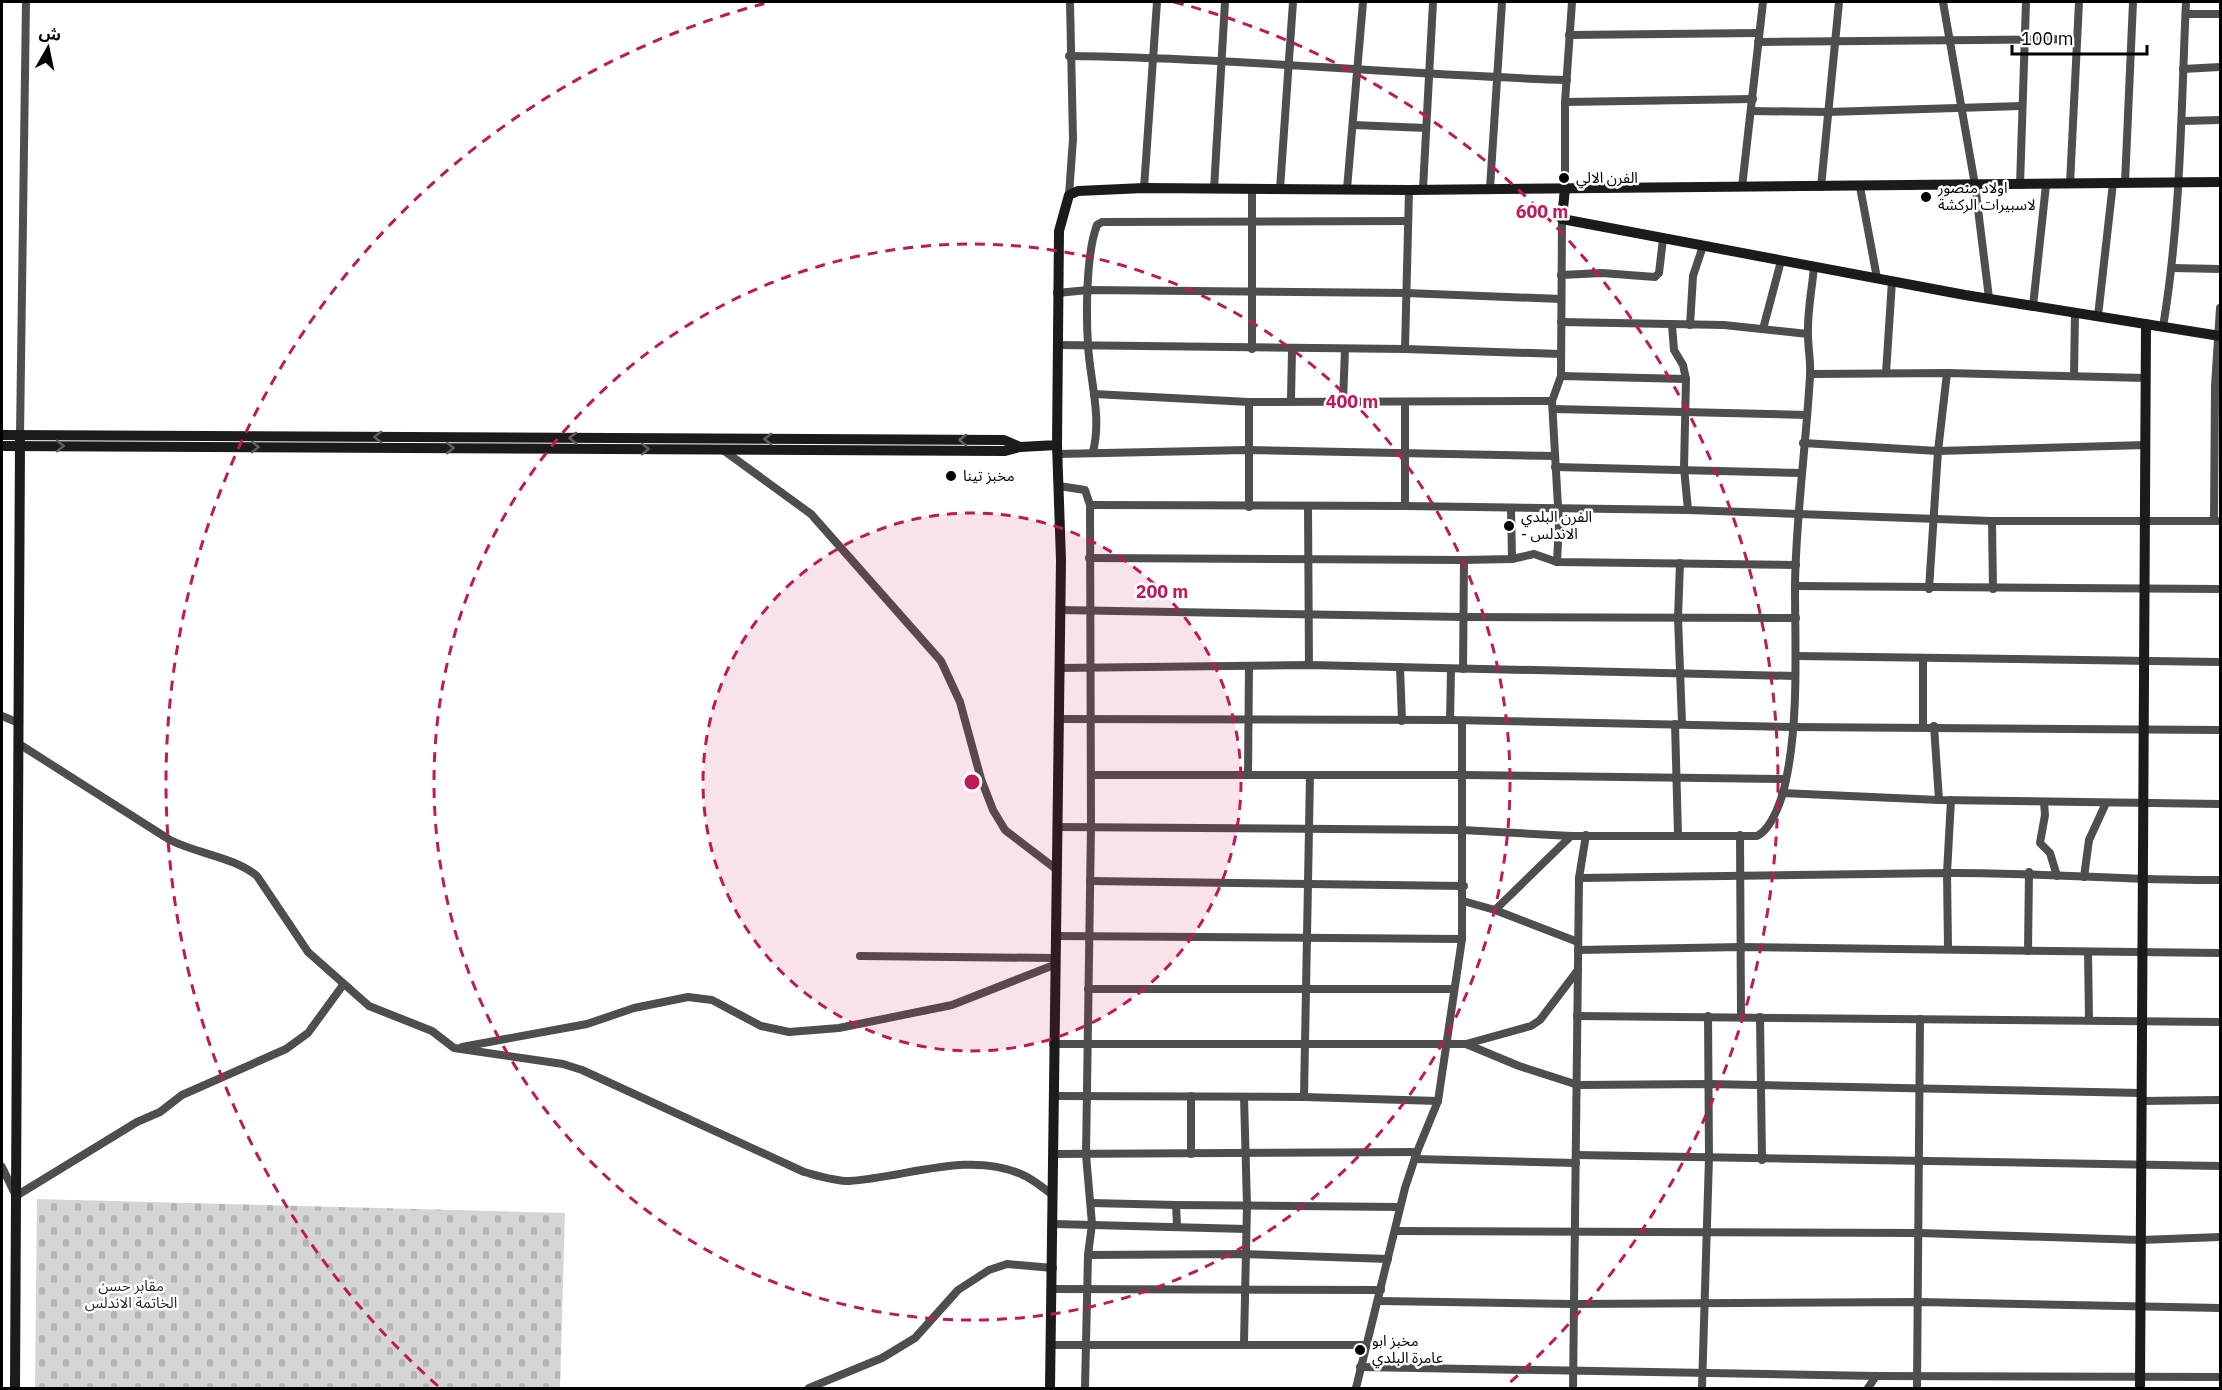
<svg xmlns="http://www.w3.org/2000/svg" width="2222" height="1390" viewBox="0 0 2222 1390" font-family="'IBM Plex Sans','Noto Sans Arabic',sans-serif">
<defs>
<pattern id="cemetery-stones" width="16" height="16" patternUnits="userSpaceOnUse" patternTransform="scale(1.5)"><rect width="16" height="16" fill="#d5d5d5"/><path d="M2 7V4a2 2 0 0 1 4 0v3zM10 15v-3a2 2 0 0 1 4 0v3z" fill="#b5b5b5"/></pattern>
</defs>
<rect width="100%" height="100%" fill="#fff"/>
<!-- cemetery -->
<path fill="url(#cemetery-stones)" d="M37,1199L565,1213L560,1388H35Z"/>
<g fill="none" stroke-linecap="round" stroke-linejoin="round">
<!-- street -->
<g stroke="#4e4e4e" stroke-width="8">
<path d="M1943,2L1975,185L1989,298"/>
<path d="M2186,14H2220"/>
<path d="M1569,35L1759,33"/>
<path d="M1758,42L2077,39"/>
<path d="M1069,56C1236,58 1401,75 1567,80"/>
<path d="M2183,69L2220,67"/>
<path d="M1565,102L1753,99"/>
<path d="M1751,111L1828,112L2021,106"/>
<path d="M2183,121L2220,120"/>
<path d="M1353,125L1426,128"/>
<path d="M2125,183L2133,2"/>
<path d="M2070,184L2079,2"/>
<path d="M2020,185L2026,2"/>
<path d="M1742,187L1763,2"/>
<path d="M1821,187L1839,2"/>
<path d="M1860,187L1877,278"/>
<path d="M1144,188L1157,2"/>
<path d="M1490,188L1502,2"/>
<path d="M1565,188V102L1572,2"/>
<path d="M1214,189L1225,2"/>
<path d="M1280,189L1293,2"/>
<path d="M1347,189L1363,2"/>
<path d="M1423,189L1433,2"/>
<path d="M1069,195L1073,139L1070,2"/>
<path d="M2172,268L2220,269"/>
<path d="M1561,275L1602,273L1655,277L1659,273L1663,239"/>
<path d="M1057,293L1088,290L1406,293L1561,299"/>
<path d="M2033,306L2046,185"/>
<path d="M2098,316L2113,183"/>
<path d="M1561,322L1724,325L1808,334"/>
<path d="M1672,325L1674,350L1683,365L1686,379L1684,468L1688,510"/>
<path d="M1690,325L1693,276L1703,246"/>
<path d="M2163,327C2181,219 2181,111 2186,2"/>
<path d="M1763,329L1781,261"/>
<path d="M1057,345L1405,349L1561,354"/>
<path d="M1252,349V189"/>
<path d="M1405,349L1409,190"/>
<path d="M1886,373L1892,281"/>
<path d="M1810,374L1947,373L2146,378"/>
<path d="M1561,376L1686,379"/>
<path d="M2074,376L2075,313"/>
<path d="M1094,394L1249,402L1552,401"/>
<path d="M1291,400L1292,349"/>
<path d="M1249,402V507"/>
<path d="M1343,402L1345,349"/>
<path d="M1405,403V506"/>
<path d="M1553,409L1807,415"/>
<path d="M20,435L26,2"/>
<path d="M1803,443L1938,451L2145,445"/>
<path d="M723,450L811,514L941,661L960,702L981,779L993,810L1005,830L1056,869"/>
<path d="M1093,452C1102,416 1090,381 1088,345C1086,314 1086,254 1097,225L1102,222L1408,221"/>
<path d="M1057,454L1247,450L1554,456"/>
<path d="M1555,467L1800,473"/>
<path d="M1059,486L1085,490L1090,505L1091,826L1086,1155L1092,1224L1088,1255"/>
<path d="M1090,505L1405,506L1688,510L1992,521H2220"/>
<path d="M1308,507L1309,665"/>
<path d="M1511,509L1512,559"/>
<path d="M1992,521L1993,589"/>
<path d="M2214,521L2215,386L2220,308"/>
<path d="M1089,558L1464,560L1512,559L1534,554L1557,562L1796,565"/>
<path d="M1557,562L1559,524L1552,401L1561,376L1562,219"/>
<path d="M1680,563L1678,618L1682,723"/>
<path d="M1795,586L2220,589"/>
<path d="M1929,589L1938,451L1947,373"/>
<path d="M1060,610L1464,617L1796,618"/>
<path d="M1797,656L2220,662"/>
<path d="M1400,667L1402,721"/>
<path d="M1060,668L1309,665L1795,676"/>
<path d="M1463,669L1464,560"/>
<path d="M2,716L19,723"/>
<path d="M1059,719L1450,720L1791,727L2220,730"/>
<path d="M1450,720L1451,670"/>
<path d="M1675,724L1678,834"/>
<path d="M1923,726V659"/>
<path d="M1934,726L1939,800"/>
<path d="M19,744L170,840C198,854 234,857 257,876L308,952L369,1006L432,1031L454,1048L563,1064L582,1070L804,1172C819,1176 834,1181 849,1181C905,1178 969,1150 1023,1175C1033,1179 1044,1189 1053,1195"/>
<path d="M1248,774L1249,666"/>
<path d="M1091,775H1464L1786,779"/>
<path d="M1782,793L1939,800L2220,804"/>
<path d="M1951,800L1947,873C2039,872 2129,881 2220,880"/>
<path d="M2044,802L2045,815L2040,843L2050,853L2057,876"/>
<path d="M1057,827L1462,830L1571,836H1757C1773,828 1783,796 1786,780C1799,719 1795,647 1795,585C1796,515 1806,446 1810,376C1811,362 1808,348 1808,335C1807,313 1812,289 1814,267"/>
<path d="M1740,835L1741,1017"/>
<path d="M2084,877L2089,840L2106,803"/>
<path d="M1579,878L1947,873L1948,948"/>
<path d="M1090,881L1464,886"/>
<path d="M1463,901L1495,910L1578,942"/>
<path d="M1495,910L1571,836"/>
<path d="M1055,936L1462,939"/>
<path d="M1578,950L1741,947L2220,953"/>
<path d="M2028,951L2029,872"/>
<path d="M2088,952L2089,1019"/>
<path d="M860,956L1054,958"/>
<path d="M1088,989H1454"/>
<path d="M1577,1016L2220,1022"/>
<path d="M1760,1017L1762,1160"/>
<path d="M1053,1044H1466L1519,1066L1578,1085L1709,1084L2142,1093"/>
<path d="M1466,1044L1531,1026L1540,1020L1578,970"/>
<path d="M462,1047L587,1024L634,1008L688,997L712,1000L761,1026L789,1032L839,1028L952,1005L1054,965"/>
<path d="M1054,1096L1304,1097L1438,1101"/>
<path d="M1244,1097L1247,1205L1244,1343"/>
<path d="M1304,1097L1310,775"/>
<path d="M2142,1101L2220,1100"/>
<path d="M1053,1154L1417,1152"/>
<path d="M1191,1154V1096"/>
<path d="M1577,1155L2220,1166"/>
<path d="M1415,1159L1576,1163"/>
<path d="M2,1167L16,1196L137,1122L160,1112L182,1095L286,1049L308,1033L343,985"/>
<path d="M1091,1203L1176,1205L1177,1225"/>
<path d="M1176,1205L1400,1207"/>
<path d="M1054,1224L1246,1229"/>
<path d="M1395,1231L1919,1233L2141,1240L2220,1237"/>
<path d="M1052,1289L1381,1290"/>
<path d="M1379,1301L1574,1304L1919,1302L2220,1308"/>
<path d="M1051,1345H1366"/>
<path d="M1360,1367L1876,1376L2220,1377"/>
<path d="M809,1388L882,1358L915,1338L958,1290L989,1270L1007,1264L1053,1268"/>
<path d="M1085,1388L1088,1255L1244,1254L1388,1259"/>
<path d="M1356,1388L1405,1188L1417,1152L1438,1101L1462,939V721"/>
<path d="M1573,1388L1579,878L1586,835"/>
<path d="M1702,1388L1709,1158L1708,1016"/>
<path d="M1868,1388L1876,1376"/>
<path d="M1917,1388L1920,1019"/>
</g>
<!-- secondary -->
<g stroke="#1b1b1b" stroke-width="10">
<path d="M1565,188L1562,219L1965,295L2220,336"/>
<path d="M2,435L1004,440L1020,447"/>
<path d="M2,446L1005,451L1020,447L1057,445L1059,231L1069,195L1078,191L1144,188L1409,190L2220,182"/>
<path d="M15,1388L20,441"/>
<path d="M1050,1388L1061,560L1057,445"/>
<path d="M2140,1388L2146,324"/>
</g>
</g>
<!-- one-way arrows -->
<defs><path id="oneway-chevron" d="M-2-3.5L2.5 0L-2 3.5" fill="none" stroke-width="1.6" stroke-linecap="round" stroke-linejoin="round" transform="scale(1.5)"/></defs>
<g stroke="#5f5f5f">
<use href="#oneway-chevron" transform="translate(378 437) rotate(-180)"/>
<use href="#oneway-chevron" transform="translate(573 438) rotate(-180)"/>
<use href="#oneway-chevron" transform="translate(768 439) rotate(-180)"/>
<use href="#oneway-chevron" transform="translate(963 440) rotate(-180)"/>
<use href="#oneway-chevron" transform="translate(60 446)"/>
<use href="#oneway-chevron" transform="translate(255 447)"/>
<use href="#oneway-chevron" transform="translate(450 448)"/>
<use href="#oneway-chevron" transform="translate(645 449)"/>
</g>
<!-- distance rings -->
<circle cx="972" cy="782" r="269" fill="#c2185b" fill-opacity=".12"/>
<g fill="none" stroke="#c2185b" stroke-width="3" stroke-dasharray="10 8">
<circle cx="972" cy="782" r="269"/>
<circle cx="972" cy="782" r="538"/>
<path d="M438 1386A806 806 0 0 1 770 2M1174 2A806 806 0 0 1 1506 1386"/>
</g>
<!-- markers -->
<g fill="#000" stroke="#fff" stroke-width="2">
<circle cx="1564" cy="178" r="6"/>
<circle cx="1926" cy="197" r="6"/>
<circle cx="951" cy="476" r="6"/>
<circle cx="1509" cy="526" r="6"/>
<circle cx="1360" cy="1350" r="6"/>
</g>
<g text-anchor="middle" stroke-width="5" stroke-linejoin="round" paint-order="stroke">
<!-- poi labels -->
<g font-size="15" fill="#000" stroke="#fff" text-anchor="start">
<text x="1576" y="183">الفرن الالي</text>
<text x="1938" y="193">اولاد منصور<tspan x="1938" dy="17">لاسبيرات الركشة</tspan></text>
<text x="963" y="481">مخبز تينا</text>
<text x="1521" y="522">الفرن البلدي<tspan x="1521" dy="17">- الاندلس</tspan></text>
<text x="1372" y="1346">مخبز ابو<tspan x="1372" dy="17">عامرة البلدي</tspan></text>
</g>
<!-- park labels -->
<g font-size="15" fill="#2c2c2c" stroke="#fff">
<text x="131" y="1291">مقابر حسن<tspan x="131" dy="17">الخاتمة الاندلس</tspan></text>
</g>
</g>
<circle cx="972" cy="782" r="9" fill="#c2185b" stroke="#fff" stroke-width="3"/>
<g font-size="18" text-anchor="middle" font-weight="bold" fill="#c2185b" stroke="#fff" stroke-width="5" stroke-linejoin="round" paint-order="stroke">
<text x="1542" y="218">600 m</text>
<text x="1352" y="408">400 m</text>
<text x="1162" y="598">200 m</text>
</g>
<!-- border -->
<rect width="2222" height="1390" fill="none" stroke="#000000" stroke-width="6"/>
<!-- north arrow -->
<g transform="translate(48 48) rotate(9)" stroke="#ffffff" stroke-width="4.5" paint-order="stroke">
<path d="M0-4.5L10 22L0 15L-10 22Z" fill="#000000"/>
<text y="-9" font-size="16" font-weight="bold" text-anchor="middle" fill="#000000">ش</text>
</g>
<!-- scale -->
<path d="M2012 45v9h135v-9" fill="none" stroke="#000000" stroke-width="3"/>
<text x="2021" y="45" font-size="18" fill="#000000" stroke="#ffffff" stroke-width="4.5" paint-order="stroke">100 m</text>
</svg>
